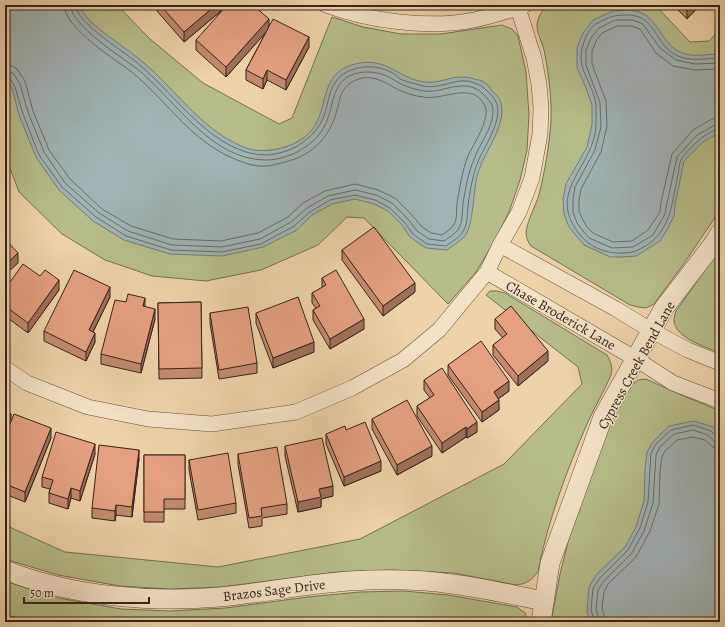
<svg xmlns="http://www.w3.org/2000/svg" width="725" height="627" viewBox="0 0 725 627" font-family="Alegreya,serif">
<rect width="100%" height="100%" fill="#eed2a9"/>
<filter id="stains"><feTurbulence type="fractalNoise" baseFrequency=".005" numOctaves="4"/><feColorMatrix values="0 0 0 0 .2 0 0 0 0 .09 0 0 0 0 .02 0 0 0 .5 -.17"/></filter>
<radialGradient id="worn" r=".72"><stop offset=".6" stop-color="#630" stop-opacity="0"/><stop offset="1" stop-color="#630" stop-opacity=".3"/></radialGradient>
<!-- green -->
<g fill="#b6bd8a" stroke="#747052">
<path d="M5,5H117L150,39L203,83L279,124L292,118L332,17L363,27L401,34H441L502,25L512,29L518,36L526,72L529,115L527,150L520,180L509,212L494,242L476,272L448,304L364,218L347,217L318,245L261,270L206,281L152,276L105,260L62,234L19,192L5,155Z"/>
<path d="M549,5H655L690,42L709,41L720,29V210L685,262L654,304L646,308L638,307L630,305L531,246C528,242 526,238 526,232C528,219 535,207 539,195C545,171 549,146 551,122C552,100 549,76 545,55C544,45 537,35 537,25C538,17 542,9 549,5Z"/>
<path d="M720,249V353C707,347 674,338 674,320C674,318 675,314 676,311Z"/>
<path d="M490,291H497L505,293L607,355C611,362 613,368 611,375C604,392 594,408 587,424C566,472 548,521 538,571C533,580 526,584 516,585L454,573L393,570L337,572L221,587L169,589L120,586L58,575L5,559V525L65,552L218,567L360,539L504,464L582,384L578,367L486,295Z"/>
<path d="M646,379L679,394L720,411V622H551L560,574L575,514L594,463L614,415L632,385L638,380Z"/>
<path d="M5,581L58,598L121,609L170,611L225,608L308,597L360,592L404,591L448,595L517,607L525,613L528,622H5Z"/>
</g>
<!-- water -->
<g fill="#9fb4b4" stroke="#747a77">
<path d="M5,5H78C82,11 86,17 91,22C107,37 127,48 144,63C172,87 193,117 224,137C233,142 243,148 253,150C276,153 306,144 317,122C328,98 323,72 355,64C387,56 398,79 425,82C438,84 451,76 464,77C467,77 471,78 474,79C477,80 482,80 484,82C488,84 491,89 493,92C495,94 499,97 500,100C509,124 484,151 478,173C473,188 474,227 464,237C459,242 452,246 447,250L426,248L410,237L402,225L388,211L374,204L355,199L332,204L312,215L297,230L263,247L222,256L170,254L124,240L93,221L59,190L36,157L19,115L12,88L5,77Z"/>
<path d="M613,11C620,11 629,9 635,11C658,15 660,43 680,52C692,58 707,54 720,54V132L703,142L684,161L675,205L674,216L668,228L660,241L636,256L622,257H610L584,245L569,227L564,214L563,199L566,184L587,147L592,125V105L586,88L577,68V48L583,33L593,20Z"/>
<path d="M694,421L713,427L720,434V622H591L587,611L589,587L596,575L625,547L636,527L644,501L645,470L647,452L653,442L669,426Z"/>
<path d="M5,614L29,622H5Z"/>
</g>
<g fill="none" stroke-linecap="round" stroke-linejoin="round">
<!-- shore -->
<g stroke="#696c68" stroke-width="1">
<path d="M720,58C706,58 691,62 678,56C654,46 657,14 626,15C615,15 608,17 598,23C592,25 587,34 585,39C573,69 592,78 596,105C596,111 596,117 596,123C596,167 542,192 582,237C591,248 608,254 623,253C634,253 641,249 650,243C672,226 672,200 678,175C679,170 679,164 681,160C684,154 692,147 697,142C702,137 712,130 720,129"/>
<path d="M720,63L695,64L676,60L660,48L643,24L633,20H615L599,28L591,38L586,50V65L600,103L601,127L595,150L575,187L573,199V212L577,223L583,231L589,238L612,248L633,247L653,235L665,214L667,203L677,157L697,135L715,125L720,124"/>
<path d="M5,65H10L16,68L25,81L33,111L49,150L70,179L102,209L131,226L173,239L221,241L258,233L288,217L303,203L325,191L355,184L378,190L395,198L412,215L421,226L431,233L442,235C446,232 451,229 453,226C458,219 456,211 457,203C460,187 462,171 468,156C473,145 491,118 485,106C473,80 443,101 423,97C415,96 404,93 397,89C382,81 370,72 352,82C341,88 340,99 337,110C329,140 310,157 281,163C276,164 272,166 267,166C257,167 247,164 237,160C190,141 170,104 133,73C115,59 65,29 64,5"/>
<path d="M720,69L695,70L673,66L656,53L640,29L632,26H617L602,33L596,41L592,51V64L606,101L607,126L601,152L581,189L579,200V211L583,220L587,227L593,233L613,242L632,241L648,230L660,212L661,202L672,154L693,130L712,119L720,118"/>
<path d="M5,71L13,73L20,84L28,112L44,152L65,183L99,213L128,231L172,245L222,247L260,239L291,222L307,208L328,196L355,190L376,195L392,203L408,219L417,231L429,239L444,241C448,238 455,234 458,230C463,222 462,212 463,203C466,187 468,172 475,157C481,141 497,122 492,105C490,101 486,97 483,94C479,89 469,85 462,86C449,86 437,93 424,91C417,90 407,87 401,84C397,82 393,79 389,77C377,71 361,70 349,76C330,87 334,110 324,127C318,138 309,145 299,151C290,156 277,160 266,160C210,160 175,99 136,68C120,56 72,26 70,5"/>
<path d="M5,76L9,77L15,87L23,114L39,155L62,187L96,217L126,236L171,250L222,252L261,244L294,226L310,212L330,200L355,195L375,200L390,208L405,223L413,234L427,244L446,246C451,242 459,238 462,233C468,225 467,215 468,206C470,190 473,173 479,159C486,144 505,116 495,100C493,96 489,93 486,90C481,84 468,80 461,81C449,82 435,89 423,86C416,84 408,82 402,80C398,78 395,74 391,72C377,65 360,65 347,72C325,83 331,108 319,126C313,135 305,141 296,147C288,151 275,155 266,155C215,155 176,96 141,66C126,52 78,25 75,5"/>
<path d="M595,622L591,610L593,588L600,578L628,550L640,528L648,502L651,453L656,444L671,430L693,425L711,431L716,436L720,437"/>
<path d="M600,622L596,609L598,590L604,581L632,553L644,531L653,503L656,455L660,447L674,434L693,430L708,435L714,441L720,442"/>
<path d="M606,622L602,608L604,592L608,584L636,557L650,531L659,504L660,471L662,457L665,451L677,440L693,437L705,440L713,447L720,448"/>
</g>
<!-- minor casing -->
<g stroke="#62503e" stroke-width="16">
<g id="minor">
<path d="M326,5C369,21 429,29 474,20C489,17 503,12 518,8L525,5"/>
<path d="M500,245L616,309L652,331L688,350L720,363"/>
<path d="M487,272L636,359L673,383L720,401"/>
<path d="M5,368L27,383L88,407L148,419L212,424L296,412L352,388L403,360L439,330L487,272L500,245L519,212L532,178L540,134L541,108L539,84L534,58L518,8"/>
</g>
</g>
<!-- tertiary casing -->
<g stroke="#62503e" stroke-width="20">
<g id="tertiary">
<path d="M5,570C70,596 150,603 220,597C263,593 306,584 349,581C382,579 418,579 452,584C483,588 513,595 544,601"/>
<path d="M541,622L550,563L603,417L664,308L714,243L720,233"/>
</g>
</g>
<!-- minor -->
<use href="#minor" stroke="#f4e2c7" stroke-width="15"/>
<!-- tertiary -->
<use href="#tertiary" stroke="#f4e2c7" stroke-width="19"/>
</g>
<!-- wall -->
<g fill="#c48a6f" stroke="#33241b">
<path d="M157,5H221V11L184,42L157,11Z"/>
<path d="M673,5H700L687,19Z"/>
<path d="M269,27L309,47L286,90L267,80L263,89L246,80V70L266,32L226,77L196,50V40Z"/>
<path d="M342,250L415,292L383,316L342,260Z"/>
<path d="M322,278L364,329L330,349L313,320V310L316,308L312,303V293L322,288Z"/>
<path d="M5,289L59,290L28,333L5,316Z"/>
<path d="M110,297L93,332L95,342L86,361L44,341V331Z"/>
<path d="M201,302L202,378L159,379L158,303Z"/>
<path d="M145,307L155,319L141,373L101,364V354Z"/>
<path d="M210,313L257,363V373L219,379L210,323Z"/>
<path d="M256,313L314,352L273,368L256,323Z"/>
<path d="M495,319L548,361L518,386L493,355V345L503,338L495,329Z"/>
<path d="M448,365L509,391L498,399L499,410L482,422L448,375Z"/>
<path d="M424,380L477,432L467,438L466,437L442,453L417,416V406L430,398L424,390Z"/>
<path d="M5,410L11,423L51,438L25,502L5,494V437L10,424L5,432Z"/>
<path d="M372,419L432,456L397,475L372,429Z"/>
<path d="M326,434L381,471L344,486L326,444Z"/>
<path d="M285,446L333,496L321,499V507L298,512L285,456Z"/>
<path d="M95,454L80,501L71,498L68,509L49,503V493L50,489L42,487V477Z"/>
<path d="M238,454L287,504V514L262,518V526L249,528L238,464Z"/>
<path d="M144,455H185V509H164V522H144Z"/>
<path d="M139,459L132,517L116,515L115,521L92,518V508Z"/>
<path d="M189,460L236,503V513L198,520L189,470Z"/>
</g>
<!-- shaded-wall -->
<g fill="#a0705a" stroke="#33241b">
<path d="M216,5H221V11L184,42V32Z"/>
<path d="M691,5H700L687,19V9Z"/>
<path d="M269,19V29L226,77V67Z"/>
<path d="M309,37V47L286,90V80Z"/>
<path d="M267,70V80L263,89V79Z"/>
<path d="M7,232V242L5,244V234Z"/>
<path d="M18,253V263L5,275V265Z"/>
<path d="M59,280V290L28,333V323Z"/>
<path d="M415,283V292L383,316V306Z"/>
<path d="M110,287V297L89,340V330Z"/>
<path d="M145,298V308L143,306Z"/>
<path d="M155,309V319L141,373V364Z"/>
<path d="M364,319V329L330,349V339Z"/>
<path d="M95,333V342L86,361V352Z"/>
<path d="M314,342V352L273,368V358Z"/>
<path d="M548,351V361L518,386V376Z"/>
<path d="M509,381V391L494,402V392Z"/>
<path d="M499,400V410L482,422V412Z"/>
<path d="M11,414V424L5,431V422Z"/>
<path d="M477,422V432L467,438V429Z"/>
<path d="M466,427V437L442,453V443Z"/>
<path d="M51,428V438L25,502V492Z"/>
<path d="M95,444V454L80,501V491Z"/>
<path d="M432,446V456L397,475V465Z"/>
<path d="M139,450V459L132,517V507Z"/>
<path d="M381,461V471L344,486V477Z"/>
<path d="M333,486V496L321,499V507L298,512V502L319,489Z"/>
<path d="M71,488V498L68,509V499Z"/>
<path d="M116,505V515L115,521V511Z"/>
</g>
<!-- building -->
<g fill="#e4a081" stroke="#33241b">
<path d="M160,5H216L184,32Z"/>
<path d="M227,5H253L269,19L226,67L196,40Z"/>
<path d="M683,5H691L687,9Z"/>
<path d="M273,19L309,37L286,80L267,70L263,79L246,70Z"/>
<path d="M374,227L415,283L383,306L342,250Z"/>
<path d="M5,239L18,253L5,265Z"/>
<path d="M23,264L40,276L45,270L59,280L28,323L5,306V289Z"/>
<path d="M74,270L110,287L89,330L95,333L86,352L44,331Z"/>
<path d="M336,270L364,319L330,339L313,310L320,306L312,293L326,285L322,278Z"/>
<path d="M128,294L145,298L143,306L155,309L141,364L101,354L115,300L126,302Z"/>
<path d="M298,297L314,342L273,358L256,313Z"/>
<path d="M201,302L202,368L159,369L158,303Z"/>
<path d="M511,306L548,351L518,376L493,345L507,334L495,319Z"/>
<path d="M248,307L257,363L219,370L210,313Z"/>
<path d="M481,341L509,381L494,392L499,400L482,412L448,365Z"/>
<path d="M442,368L477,422L467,429L466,427L442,443L417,406L434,395L424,380Z"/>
<path d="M407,400L432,446L397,465L372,419Z"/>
<path d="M5,410L11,414L5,422Z"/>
<path d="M14,414L51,428L25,492L5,484V437Z"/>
<path d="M365,422L381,461L344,477L326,434L345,426L346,430Z"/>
<path d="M56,432L95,444L80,491L71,488L68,499L49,493L53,480L42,477Z"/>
<path d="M322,438L333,486L319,489L321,497L298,502L285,446Z"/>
<path d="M99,445L139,450L132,507L116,505L115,511L92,508Z"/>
<path d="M277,447L287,504L261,508L262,516L249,518L238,454Z"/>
<path d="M228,453L236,503L198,510L189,460Z"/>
<path d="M144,455H185V499H164V512H144Z"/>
</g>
<g text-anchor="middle" stroke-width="3" stroke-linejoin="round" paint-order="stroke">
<!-- street labels -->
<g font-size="14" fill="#33241b" stroke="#f4e2c7">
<text transform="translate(561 315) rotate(30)" y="5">Chase Broderick Lane</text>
<text transform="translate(636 365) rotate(-61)" y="5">Cypress Creek Bend Lane</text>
<text transform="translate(274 590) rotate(-7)" y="5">Brazos Sage Drive</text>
</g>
</g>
<!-- margin -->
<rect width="725" height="627" fill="none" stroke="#eed2a9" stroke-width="20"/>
<rect x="6" y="6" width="713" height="615" fill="none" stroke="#33241b" stroke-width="2"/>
<rect x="10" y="10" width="705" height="607" fill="none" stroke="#33241b"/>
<!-- scale -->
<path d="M24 597v6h125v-6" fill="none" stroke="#33241b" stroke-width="2"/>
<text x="30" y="597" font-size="12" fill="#33241b" stroke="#f4e2c7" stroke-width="3" paint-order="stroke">50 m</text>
<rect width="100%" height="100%" filter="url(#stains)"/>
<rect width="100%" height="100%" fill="url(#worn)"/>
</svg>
